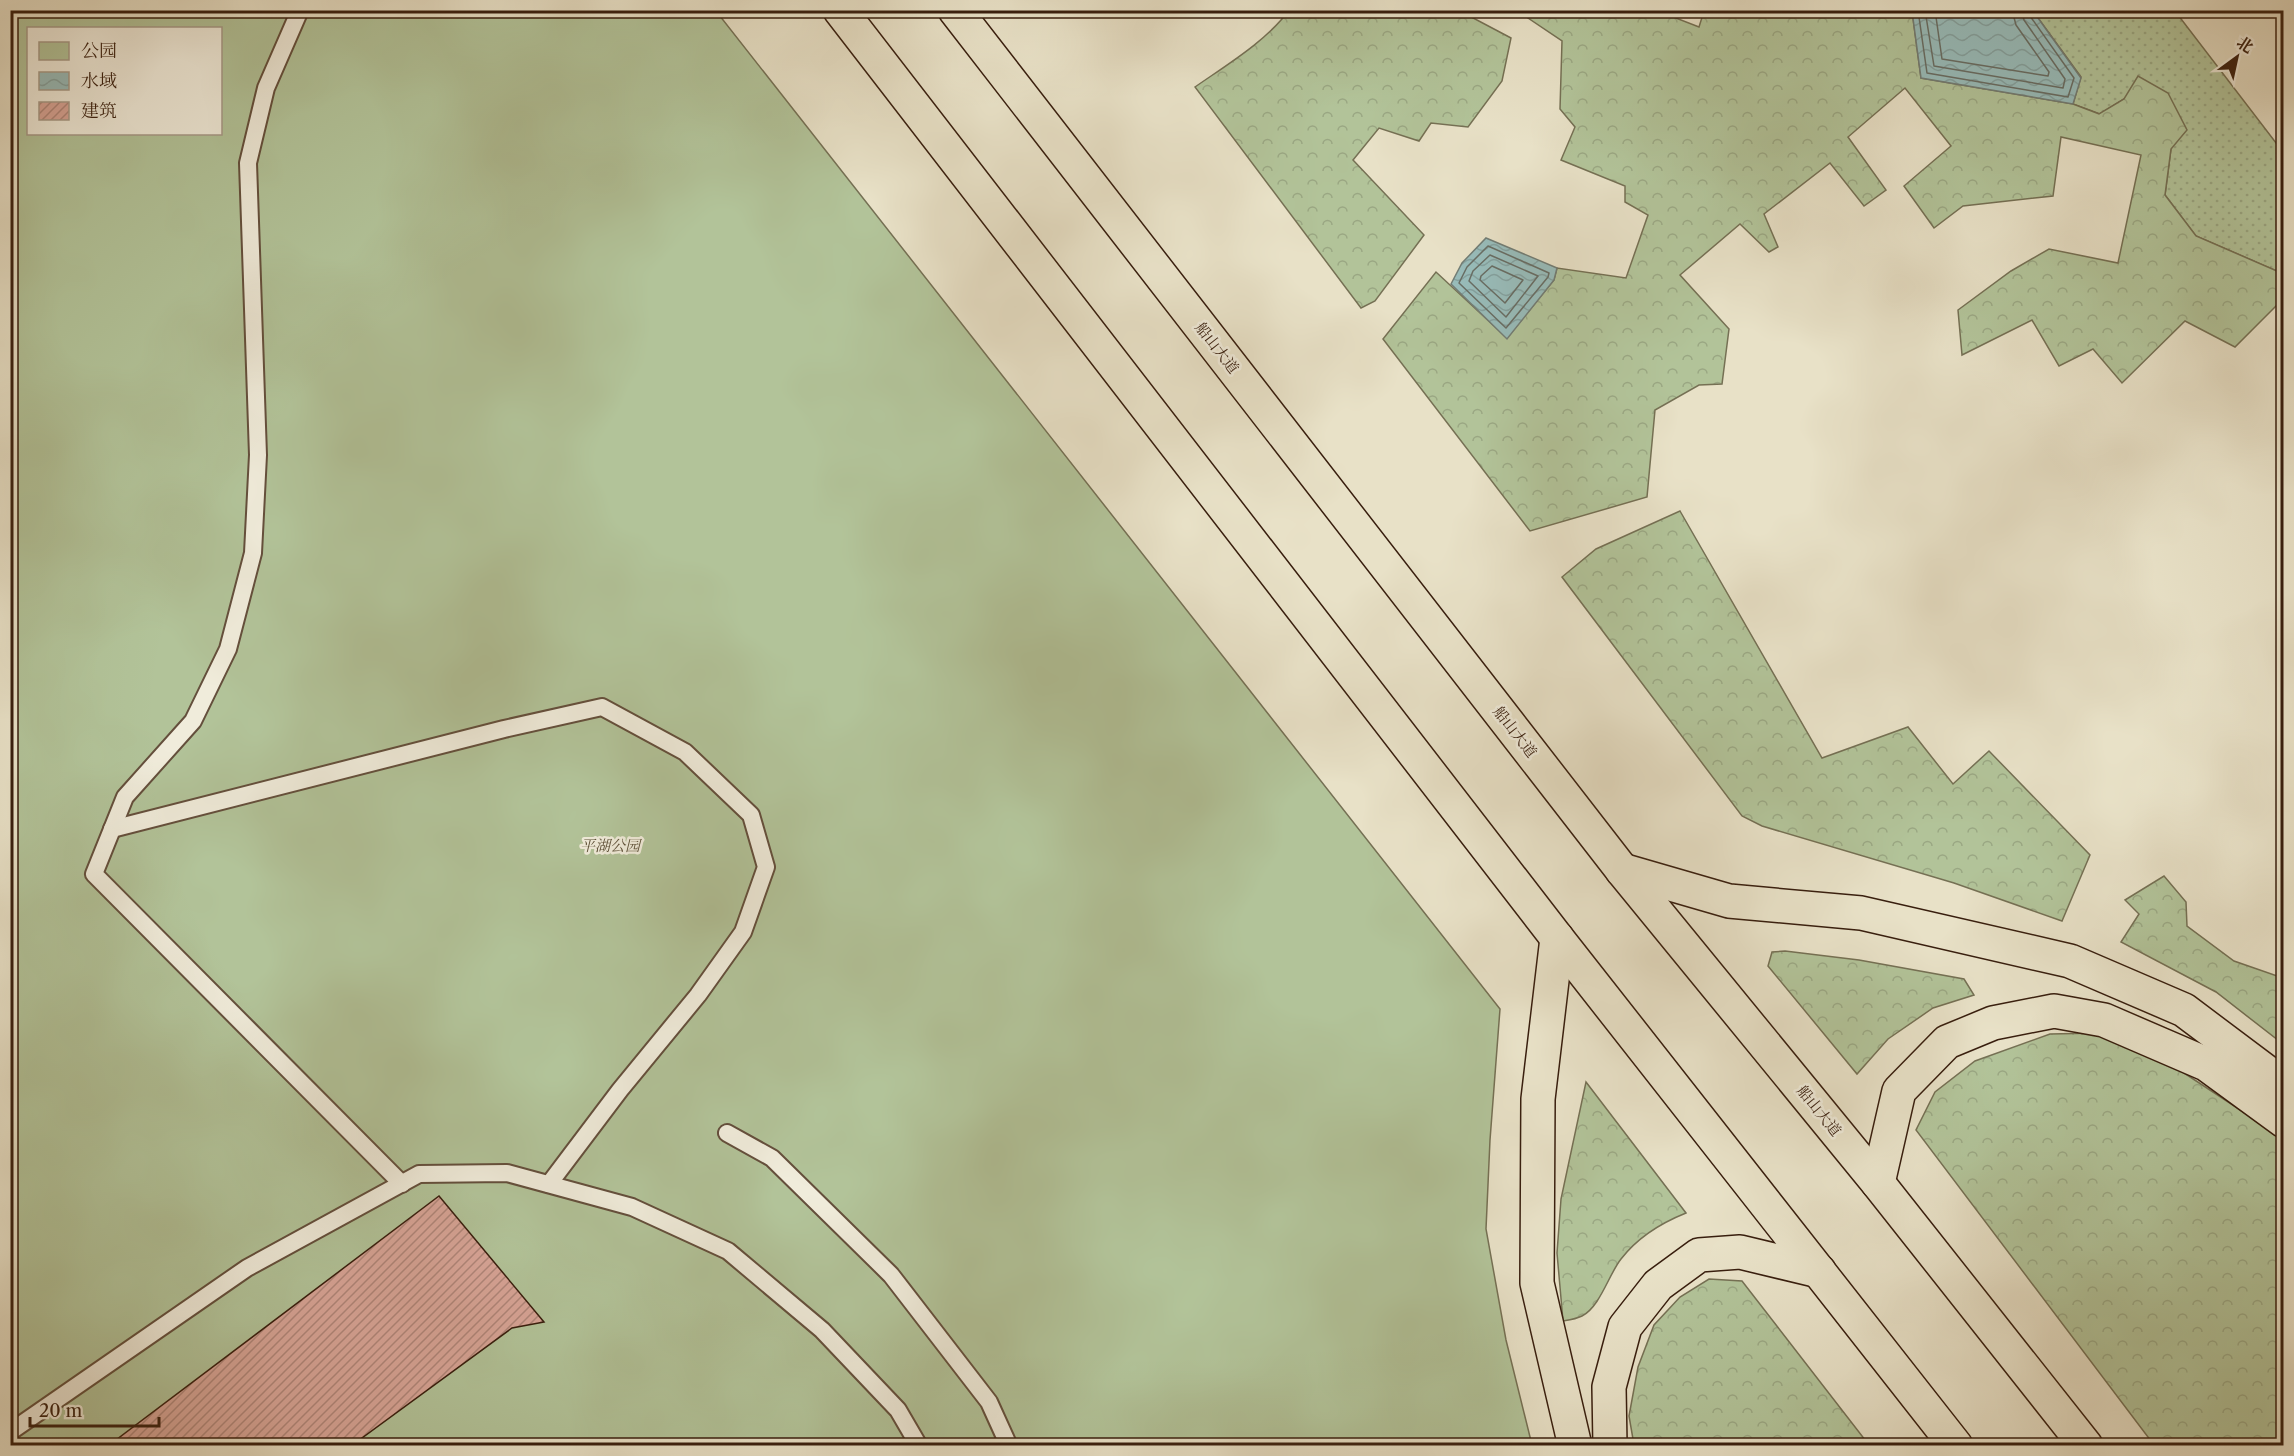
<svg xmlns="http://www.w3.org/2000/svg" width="2294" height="1456" viewBox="0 0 2294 1456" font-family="'Libre Caslon Text','Noto Serif SC',serif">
<defs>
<pattern id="grass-dots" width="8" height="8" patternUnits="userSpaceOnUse" patternTransform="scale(1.5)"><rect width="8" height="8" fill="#b2c399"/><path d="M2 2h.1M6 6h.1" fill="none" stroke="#9aa783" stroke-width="1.8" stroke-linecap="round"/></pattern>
<pattern id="forest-crowns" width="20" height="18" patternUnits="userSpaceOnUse" patternTransform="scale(1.5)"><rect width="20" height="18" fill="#b2c399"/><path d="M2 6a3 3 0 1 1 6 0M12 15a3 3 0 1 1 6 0" fill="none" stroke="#9aa783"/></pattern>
<pattern id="water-waves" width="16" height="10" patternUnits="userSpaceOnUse" patternTransform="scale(1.5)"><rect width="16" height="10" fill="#98bcba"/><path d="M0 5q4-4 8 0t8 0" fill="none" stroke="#84a19f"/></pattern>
<pattern id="building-hatch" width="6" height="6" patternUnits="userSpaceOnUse" patternTransform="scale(1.5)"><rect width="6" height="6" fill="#d8a598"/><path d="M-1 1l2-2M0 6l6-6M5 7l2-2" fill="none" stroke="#b0867a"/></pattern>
</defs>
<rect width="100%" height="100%" fill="#e8e1c7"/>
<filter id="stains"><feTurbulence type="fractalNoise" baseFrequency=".00333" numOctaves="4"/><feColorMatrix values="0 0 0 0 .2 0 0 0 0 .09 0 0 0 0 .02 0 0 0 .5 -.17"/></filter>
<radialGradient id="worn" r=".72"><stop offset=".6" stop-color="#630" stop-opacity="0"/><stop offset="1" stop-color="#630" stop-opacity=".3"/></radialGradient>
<!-- grass -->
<path fill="url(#grass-dots)" stroke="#757054" stroke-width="1.5" d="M2033,11H2175L2283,152V280L2277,271L2196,236L2165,195L2171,149L2124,99L2100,114L2073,104L2081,77Z"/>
<!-- forest -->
<g fill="url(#forest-crowns)" stroke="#757054" stroke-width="1.5">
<path d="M1289,10L1460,11L1511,38L1502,81L1468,127L1431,123L1419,141L1379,128L1353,160L1424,235L1375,301L1361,308L1195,87C1225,66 1268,40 1289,10Z"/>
<path d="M1527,11H1668V15L1699,27L1704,11H1912L1921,78L2073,104L2099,114L2124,99L2138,76L2168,93L2187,130L2171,149L2165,195L2196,236L2277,271L2283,280V299L2235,347L2185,321L2122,383L2093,349L2059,366L2032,320L1962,355L1958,310L2011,271L2049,249L2118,263L2141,155L2061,137L2053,196L1963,206L1934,228L1904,186L1951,146L1905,88L1848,137L1886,190L1864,206L1830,163L1764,214L1778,247L1769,252L1740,224L1680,275L1729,329L1722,384L1699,385L1655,410L1647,497L1530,531L1383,339L1436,272L1507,338L1554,280L1557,268L1626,278L1648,215L1625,202V186L1561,160L1575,127L1560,109L1562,41L1525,16Z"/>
<path d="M1680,511L1822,758L1908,727L1953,784L1989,751L2090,855L2062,921L1954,883L1762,826L1742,816L1562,577L1596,549Z"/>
<path d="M2164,876L2186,902L2187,926L2234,961L2283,978V1044L2216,992L2121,942L2139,914L2125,900Z"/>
<path d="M1785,951L1859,960L1964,979L1974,995L1933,1008L1888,1039L1857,1074L1768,966L1772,952Z"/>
<path d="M2099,1033L2178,1069L2283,1138V1445H2154L1916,1130L1935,1092L1975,1061L2050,1034Z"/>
<path d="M1586,1082L1686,1213C1661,1223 1638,1237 1621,1259C1609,1274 1600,1307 1582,1316C1576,1319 1569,1320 1563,1321L1557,1253L1561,1199Z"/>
<path d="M1709,1279L1742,1281L1869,1445H1634L1629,1416L1638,1367L1654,1325L1680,1297Z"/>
</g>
<!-- park -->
<path fill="#b2c399" stroke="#757054" stroke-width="1.5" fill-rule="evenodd" d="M10,11H716L1500,1009L1490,1140L1486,1229L1506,1340L1532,1445H11ZM28,28H220V134H28Z"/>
<!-- water -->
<g fill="url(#water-waves)" stroke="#727d75" stroke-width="1.5">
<path d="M1912,11H2033L2081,78L2073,104L1921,78Z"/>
<path d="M1486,238L1557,268L1554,280L1507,339L1451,284L1462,263Z"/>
</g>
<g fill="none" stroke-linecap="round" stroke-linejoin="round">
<!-- shore -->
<g stroke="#686d64" stroke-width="1.5">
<path d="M1918,10L1927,73L2068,97L2074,78L2030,16L2029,10"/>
<path d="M1925,10L1934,66L2063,88L2065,79L2024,20L2021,10"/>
<path d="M1935,10L1942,59L2048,76L2049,72L2016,25L2012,10"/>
<path d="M1488,246L1549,273L1548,277L1506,328L1459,283L1467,267Z"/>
<path d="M1490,255L1538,276L1506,317L1469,281L1473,271Z"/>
<path d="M1492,266L1523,280L1505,303L1480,280L1481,276Z"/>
</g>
</g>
<!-- building -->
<path fill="url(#building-hatch)" stroke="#381e0e" stroke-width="1.5" d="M439,1196L544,1322L512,1328L351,1446H108Z"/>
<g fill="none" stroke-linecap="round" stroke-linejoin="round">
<!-- lane casing -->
<g stroke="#644f3c" stroke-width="20">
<g id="lane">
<path d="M300,10L266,88L248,163L258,455L253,553L228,649L193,721L125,797L94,874L402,1184"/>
<path d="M112,829L504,729L602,707L685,752L751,815L766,867L743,932L698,995L620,1090L549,1184"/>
<path d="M727,1133L772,1158L891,1275L989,1402L1009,1446"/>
<path d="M10,1432L247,1268L419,1174L507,1173L632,1207L728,1251L822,1330L898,1410L919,1446"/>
</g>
</g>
<!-- highway casing -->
<g stroke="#381e0e" stroke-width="36">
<g id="highway">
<path d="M840,10L1557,938L1956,1446"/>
<path d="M955,10L1622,870L1878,1183L2086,1446"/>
<path d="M1622,870L1729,901L1861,913L2070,961L2184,1010L2284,1085"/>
<path d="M1557,938L1538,1099L1537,1283L1575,1446"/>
<path d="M1878,1183L1899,1091L1947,1042L1993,1023L2054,1011L2104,1020L2206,1064L2284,1121"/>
<path d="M1610,1446L1609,1387L1625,1327L1658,1285L1699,1255L1740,1252L1819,1271"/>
</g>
</g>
<!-- lane -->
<use href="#lane" stroke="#f0ecdb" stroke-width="16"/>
<!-- highway -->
<use href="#highway" stroke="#e8e1c7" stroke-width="33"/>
</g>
<g text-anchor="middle" stroke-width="5" stroke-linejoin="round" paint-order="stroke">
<!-- street labels -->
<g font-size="15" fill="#381e0e" stroke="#f0ecdb">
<text transform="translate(1217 348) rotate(52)" y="5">船山大道</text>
<text transform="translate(1515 732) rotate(52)" y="5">船山大道</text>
<text transform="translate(1819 1111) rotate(51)" y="5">船山大道</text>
</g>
<!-- park labels -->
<g font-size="15" font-style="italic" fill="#5d5038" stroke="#f0ecdb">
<text x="610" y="851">平湖公园</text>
</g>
</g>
<!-- margin -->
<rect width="2294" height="1456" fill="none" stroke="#e8e1c7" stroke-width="36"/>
<rect x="12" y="12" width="2270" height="1432" fill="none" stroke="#381e0e" stroke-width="3"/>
<rect x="18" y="18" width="2258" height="1420" fill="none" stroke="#381e0e" stroke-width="1.5"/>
<!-- legend -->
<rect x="27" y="27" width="195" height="108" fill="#f0ecdb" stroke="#a69a89" stroke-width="1.5"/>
<rect x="39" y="42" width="30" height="18" fill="#b2c399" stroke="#a69a89" stroke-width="1.5"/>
<text x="81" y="57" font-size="18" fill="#381e0e">公园</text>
<rect x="39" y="72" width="30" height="18" fill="url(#water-waves)" stroke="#a69a89" stroke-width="1.5"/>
<text x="81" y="87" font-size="18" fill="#381e0e">水域</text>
<rect x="39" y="102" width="30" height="18" fill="url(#building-hatch)" stroke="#a69a89" stroke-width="1.5"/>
<text x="81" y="117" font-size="18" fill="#381e0e">建筑</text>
<!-- north arrow -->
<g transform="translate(2237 57) rotate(33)" stroke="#f0ecdb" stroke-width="4.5" paint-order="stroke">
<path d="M0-4.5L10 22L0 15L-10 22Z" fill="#381e0e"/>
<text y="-9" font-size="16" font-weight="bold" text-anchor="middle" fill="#381e0e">北</text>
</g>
<!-- scale -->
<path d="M30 1417v9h129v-9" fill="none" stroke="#381e0e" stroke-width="3"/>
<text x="39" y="1417" font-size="18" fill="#381e0e" stroke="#f0ecdb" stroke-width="4.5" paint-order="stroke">20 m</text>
<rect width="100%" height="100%" filter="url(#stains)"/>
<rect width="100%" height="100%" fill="url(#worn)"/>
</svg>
